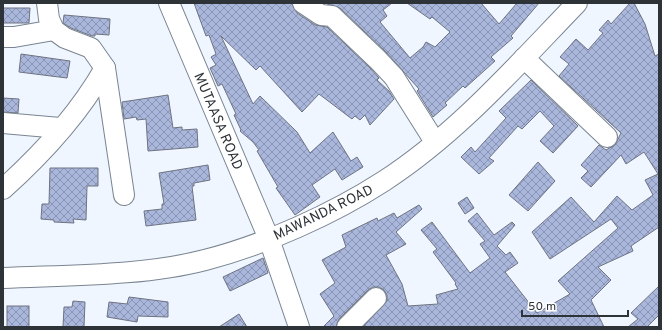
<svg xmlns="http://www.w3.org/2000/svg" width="662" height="330" viewBox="0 0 662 330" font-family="Overpass,sans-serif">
<defs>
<pattern id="building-cross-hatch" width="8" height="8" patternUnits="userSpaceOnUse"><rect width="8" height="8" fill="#aab7dc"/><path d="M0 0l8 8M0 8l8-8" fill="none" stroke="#8b95b3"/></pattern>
</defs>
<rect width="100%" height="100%" fill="#eff6ff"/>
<!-- building -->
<g fill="url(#building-cross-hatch)" stroke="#6e7381">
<path d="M194,3H292L297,13L315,25L327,27L370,68L379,78L377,80L389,91L394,99L370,125L365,115L360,120L355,116L352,119L319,94L302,112L260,66L256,70L221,36L253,104L260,96L297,132L310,153L333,132L351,161L357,157L363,167L342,180L335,169L312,185L320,197L295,215L276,188L278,187L257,151L259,150L253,142L240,131L241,130L234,115L236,114L222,84L218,86L210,68L216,65L211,57L216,54L209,35L206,36Z"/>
<path d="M324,3H392L383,10L387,16L380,22L410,58L423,47L426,42L435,47L450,32L432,17L430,19L407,3H481L499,24L517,3H539L511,36L513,38L491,57L495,61L465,88L463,86L445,103L447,105L433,117L417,91L419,89L386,52L340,8Z"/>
<path d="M630,3H634L645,24L655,56L659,54V227L631,246L633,251L598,267L611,280L591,300L604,327H363L387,301V295L384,290L379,287H373L368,290L339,319L336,327H323L334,316L320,294L335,283L322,260L346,247L342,235L377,218L378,221L394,213L397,218L419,205L422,209L396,232L406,244L386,255L402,284L408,306L438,304L436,295L458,289L455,284L456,283L433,252L437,249L421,230L432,222L470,273L490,258L480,244L485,241L468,221L477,213L494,235L512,222L515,225L497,246L506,255L510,252L518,263L505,272L537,313L570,294L558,281L618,228L611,219L550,259L532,232L571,197L594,222L617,196L632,210L653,195L645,180L658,174L644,152L626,164L621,155L591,187L581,178L588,171L581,165L599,145L606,150L615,145L621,133L559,76L569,64L560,57L576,39L588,50L603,33L599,30L608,20L611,24Z"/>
<path d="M3,8H30L29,23H3Z"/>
<path d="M64,15L110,19L109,35L95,34V36H92L71,28L63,23Z"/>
<path d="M21,54L70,61L67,78L19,72Z"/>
<path d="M531,80L578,126L553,153L540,141L554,126L540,111L522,129L518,126L489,158L494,161L479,174L461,157L471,147L475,152L506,118L499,111Z"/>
<path d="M168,95L173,128L182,127V130L197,129L198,147L148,151L146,119L137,120L136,117L124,119L122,102Z"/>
<path d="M3,98L19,99L18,113L3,112Z"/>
<path d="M538,162L555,181L528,211L509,195Z"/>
<path d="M208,165L210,180L194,183V186H192L196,220L146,226L144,211L162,209V204H164L159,173Z"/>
<path d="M50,168H98V186H87L86,220L73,219L74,223L54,222V220L41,219L42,204H49Z"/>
<path d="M467,197L474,208L465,214L458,203Z"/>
<path d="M263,258L268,273L230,291L223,277Z"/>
<path d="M659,286V315L647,327H628L638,319L631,313Z"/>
<path d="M129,297L168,302V317L138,316L137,322L107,317L109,302L127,304Z"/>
<path d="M73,301L85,302L84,327H63L64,307H72Z"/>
<rect x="7" y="306" width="22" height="21"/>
<path d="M239,314L247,327H219Z"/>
</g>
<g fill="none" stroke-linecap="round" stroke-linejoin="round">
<!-- minor casing -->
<g stroke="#7a8591" stroke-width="22">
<g id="minor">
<path d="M47,3L49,19L54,30L65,38L91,48L105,68L124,195"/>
<path d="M169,3L269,239L299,327"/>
<path d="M303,3L321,15L332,16L378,60L394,77L435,142"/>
<path d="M3,37H14L54,30"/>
<path d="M524,58L607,137"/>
<path d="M3,123L60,128"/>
<path d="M3,189C41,155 80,112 105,68"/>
<path d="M3,278C67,275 144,276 205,260C264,245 333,214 384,181C458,133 517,65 577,3"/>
<path d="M347,327L376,298"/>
</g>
</g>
<!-- minor -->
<use href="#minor" stroke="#fff" stroke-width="20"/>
</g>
<g text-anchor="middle" stroke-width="4" stroke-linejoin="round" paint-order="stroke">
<!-- street labels -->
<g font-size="14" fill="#2e3338" stroke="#fff">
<text transform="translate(219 121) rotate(67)" y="5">MUTAASA ROAD</text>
<text transform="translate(323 212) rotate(-26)" y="5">MAWANDA ROAD</text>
</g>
</g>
<!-- border -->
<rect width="662" height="330" fill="none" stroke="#2e3338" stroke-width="8"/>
<!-- scale -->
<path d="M522 310v6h106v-6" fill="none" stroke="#2e3338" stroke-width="2"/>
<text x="528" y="310" font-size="12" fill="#2e3338" stroke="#ffffff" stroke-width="3" paint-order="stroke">50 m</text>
</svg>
